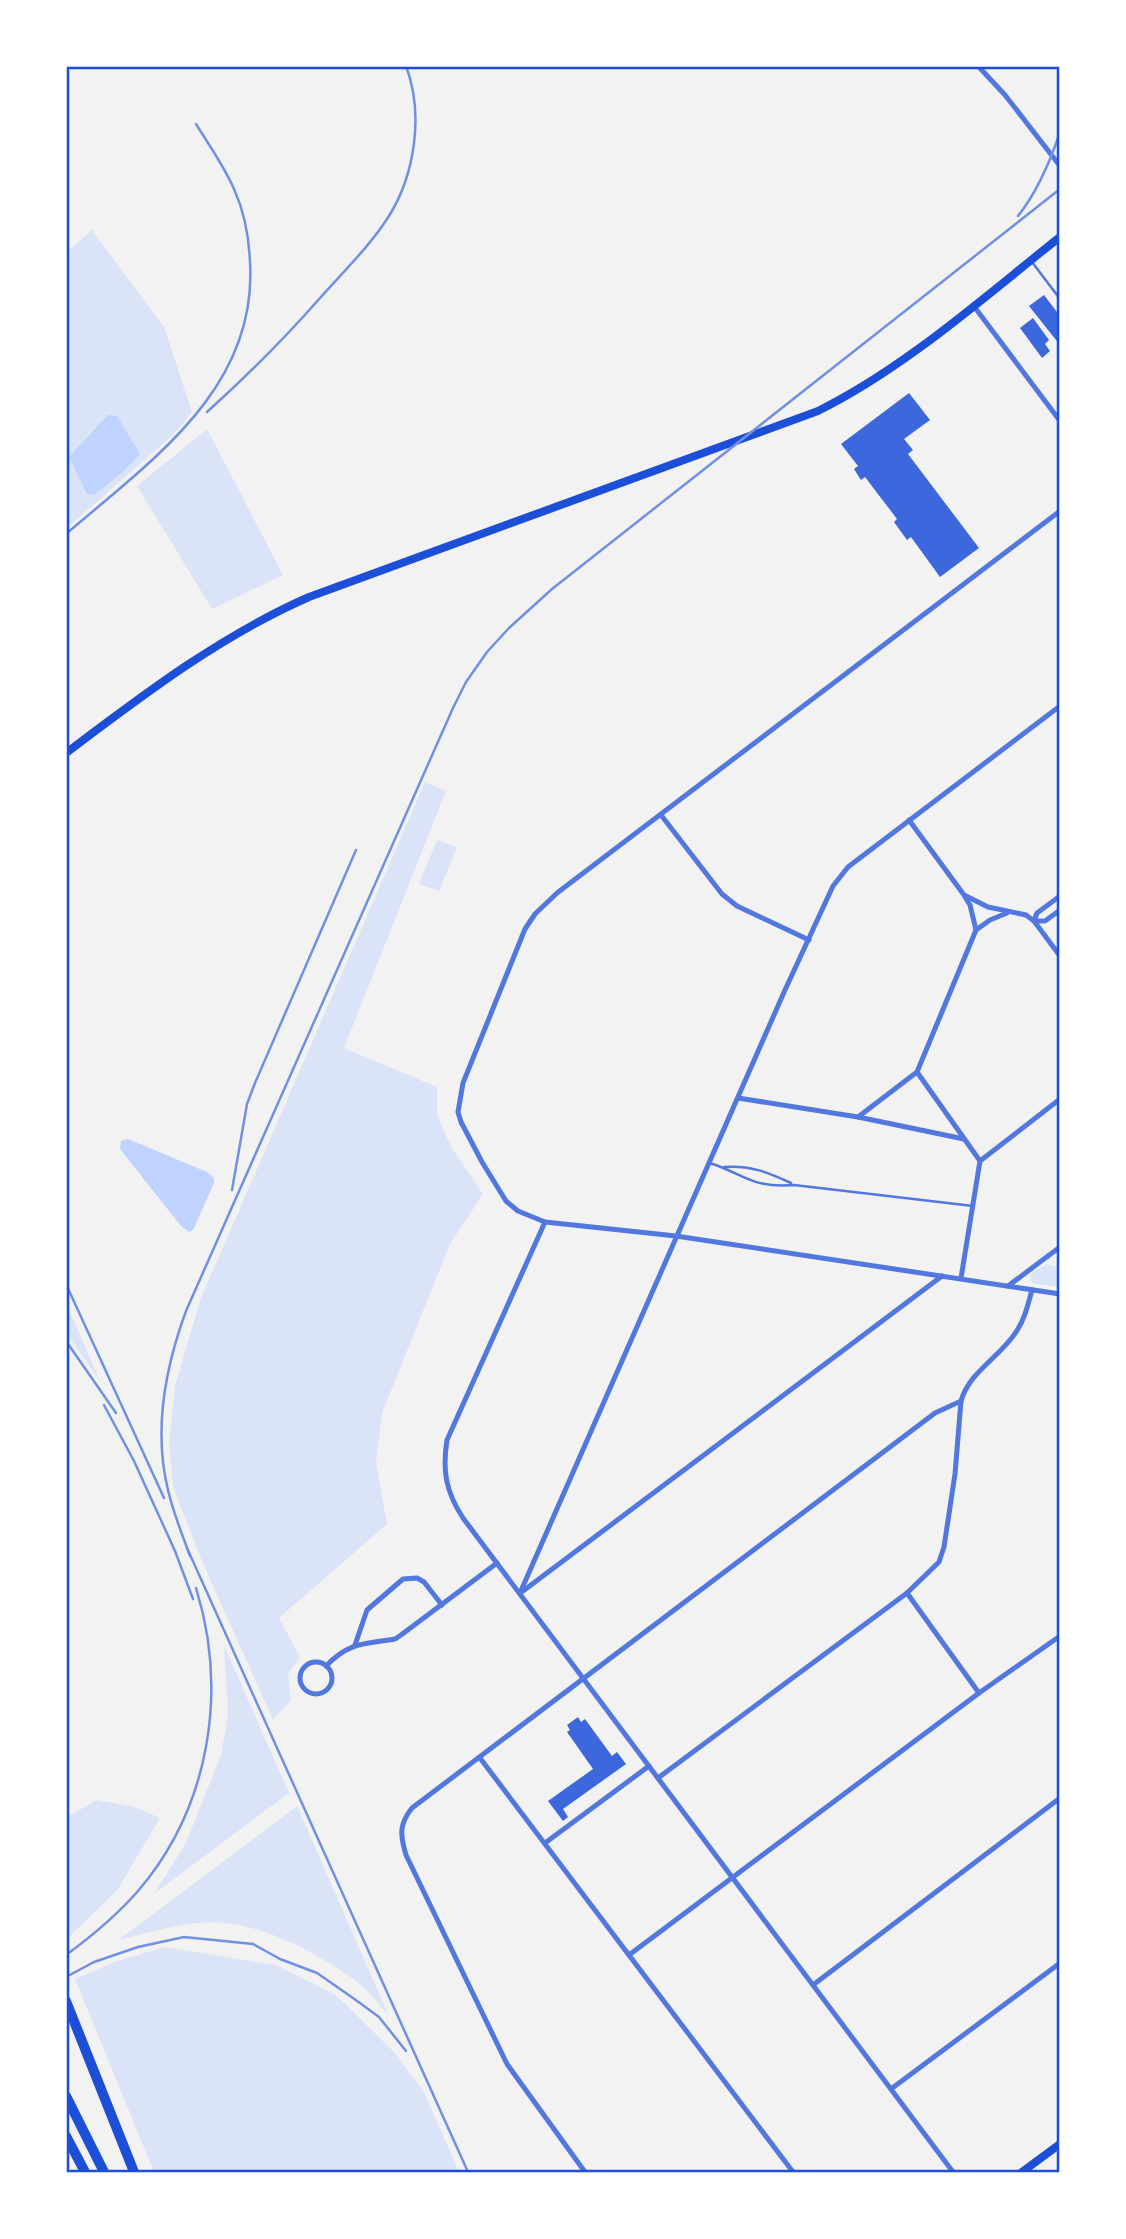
<svg xmlns="http://www.w3.org/2000/svg" width="1126" height="2239" viewBox="0 0 1126 2239" font-family="'Nunito Sans',sans-serif">
<rect width="100%" height="100%" fill="#f2f2f2"/>
<!-- green -->
<g fill="#dbe4f7">
<path d="M92,230L164,327L192,412L174,434L67,528L66,253Z"/>
<path d="M207,429L283,575L212,609L137,486Z"/>
<path d="M425,782L446,791L344,1048L437,1087V1114L451,1147L483,1194L450,1244L382,1413L376,1463L387,1524L279,1618L300,1657L288,1674L291,1700L273,1720L201,1559L173,1487L169,1442L175,1386L200,1300Z"/>
<path d="M437,840L457,847L439,891L419,884Z"/>
<path d="M1047,1264L1059,1268V1287L1032,1283L1030,1276L1034,1271Z"/>
<path d="M67,1305L100,1381L67,1334Z"/>
<path d="M224,1645L289,1793L154,1894L186,1843L221,1755L228,1714Z"/>
<path d="M97,1800L135,1807L160,1818L118,1889L67,1939V1817Z"/>
<path d="M297,1806L389,2016C380,2006 371,1993 360,1984C325,1957 270,1927 224,1923C192,1919 150,1933 118,1940Z"/>
<path d="M165,1947L276,1965L336,1995L393,2051L424,2092L459,2172H154L75,1979L117,1961Z"/>
</g>
<!-- water -->
<g fill="#bfd3fe">
<path d="M108,415L117,416L140,454L123,472L94,495L87,494L69,457Z"/>
<path d="M128,1139L207,1172L214,1178V1183L193,1230L189,1232L181,1226L120,1149L121,1141Z"/>
</g>
<!-- building -->
<g fill="#3d67dc">
<path d="M1044,295L1060,316V345L1029,306Z"/>
<path d="M1033,318L1049,340L1045,344L1050,351L1042,358L1020,328Z"/>
<path d="M909,393L930,420L904,439L913,450L908,454L979,548L940,577L911,537L907,540L894,522L897,519L865,477L861,480L854,469L858,466L841,444Z"/>
<path d="M578,1717L581,1722L585,1719L612,1756L617,1752L626,1764L563,1809L568,1817L563,1821L548,1801L593,1769L567,1732L570,1730L567,1725Z"/>
</g>
<g fill="none" stroke-linecap="round" stroke-linejoin="round">
<!-- service -->
<g stroke="#5277de" stroke-width="2.5">
<path d="M1032,262L1060,299"/>
<path d="M710,1163C746,1175 751,1188 794,1185L973,1206"/>
<path d="M724,1167C750,1165 767,1172 791,1183"/>
</g>
<!-- minor -->
<g stroke="#5277de" stroke-width="5">
<path d="M978,66L1005,95L1060,166"/>
<path d="M973,305L1060,421"/>
<path d="M1060,511L557,893L535,914L525,929L463,1083L458,1112L461,1122L482,1162L506,1201L518,1211L545,1222L676,1236L1060,1294"/>
<path d="M661,815L722,894L737,906L809,940"/>
<path d="M909,820L964,895L988,907L1026,915L1034,921L1060,956"/>
<path d="M1060,896L1037,913L1034,921H1045L1060,910"/>
<path d="M965,897L970,905L976,930"/>
<path d="M917,1072L980,1161"/>
<path d="M738,1098L858,1117L964,1139"/>
<path d="M858,1117L917,1072L976,930L990,920L1007,913"/>
<path d="M545,1222L447,1440C442,1471 446,1492 463,1518L953,2172"/>
<path d="M961,1278L980,1161L1060,1099"/>
<path d="M1008,1286L1060,1247"/>
<path d="M523,1591L942,1276"/>
<path d="M520,1593L785,990L833,886L848,867L1060,706"/>
<path d="M907,1593L979,1693"/>
<path d="M355,1645L367,1610L403,1579L417,1578L424,1582L442,1605"/>
<circle cx="316" cy="1678" r="16"/>
<path d="M326,1666C349,1642 364,1644 395,1639L401,1635L497,1563"/>
<path d="M480,1758L793,2172"/>
<path d="M658,1778L907,1593L939,1562L944,1547L955,1474L961,1401"/>
<path d="M545,1843L649,1766"/>
<path d="M629,1955L979,1693L1060,1636"/>
<path d="M813,1985L1060,1798"/>
<path d="M891,2089L1060,1963"/>
<path d="M585,2172L507,2064L406,1855C400,1835 399,1824 412,1808L935,1413L961,1401C969,1372 1000,1357 1016,1332C1025,1319 1028,1304 1032,1290"/>
</g>
<!-- secondary -->
<g stroke="#1d4ed8" stroke-width="8">
<path d="M66,753C143,695 220,636 309,597L818,411C905,368 984,297 1060,237"/>
<path d="M1022,2172L1060,2144"/>
</g>
<!-- motorway -->
<g stroke="#1d4ed8" stroke-width="10">
<path d="M66,2001L134,2172"/>
<path d="M66,2096L104,2172"/>
<path d="M66,2136L85,2172"/>
</g>
<!-- rail -->
<g stroke="#7290e2" stroke-width="2.5">
<path d="M1018,216C1038,191 1050,162 1060,132"/>
<path d="M207,412C247,376 284,339 320,298C343,272 370,246 389,216C415,174 424,114 406,66"/>
<path d="M66,534C152,460 258,388 250,262C249,237 244,211 234,189C224,166 209,145 196,124"/>
<path d="M232,1190L247,1104L255,1083L356,850"/>
<path d="M66,1284L164,1498"/>
<path d="M66,1341L116,1413"/>
<path d="M104,1405L134,1461L175,1551L193,1599"/>
<path d="M187,1548L468,2172"/>
<path d="M190,1556C182,1534 173,1512 168,1490C153,1429 165,1368 186,1311L453,708L466,682L487,652L509,628L552,589L1060,189"/>
<path d="M66,1955C92,1936 117,1915 138,1891C210,1807 228,1691 196,1588"/>
<path d="M66,1977L94,1962L138,1947L184,1937L253,1944L280,1959L317,1973L353,1998L379,2017L406,2051"/>
</g>
</g>
<!-- border -->
<rect width="1126" height="2239" fill="none" stroke="#ffffff" stroke-width="136"/>
<rect x="68" y="68" width="990" height="2103" fill="none" stroke="#1d4ed8" stroke-width="2.5"/>
</svg>
